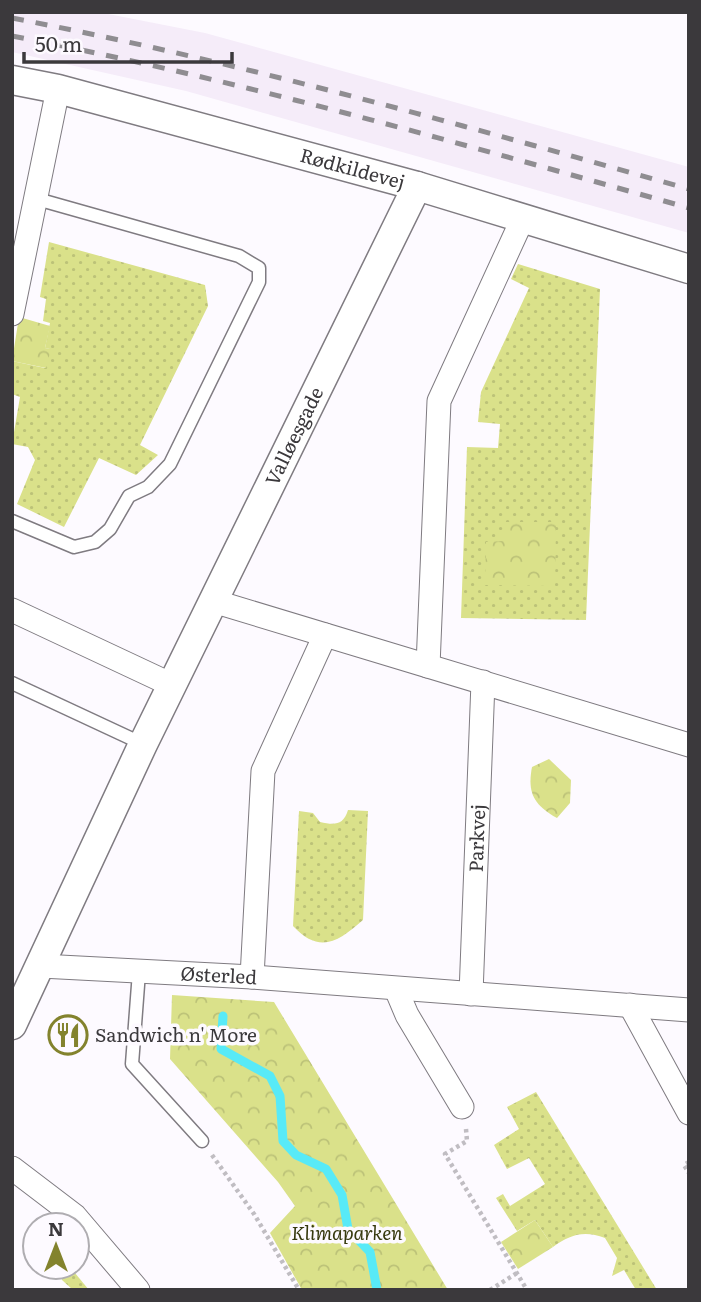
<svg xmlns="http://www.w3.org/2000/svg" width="701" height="1302" viewBox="0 0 701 1302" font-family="Literata,serif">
<defs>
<pattern id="grass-dots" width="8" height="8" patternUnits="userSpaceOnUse" patternTransform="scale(1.75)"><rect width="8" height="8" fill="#dae18a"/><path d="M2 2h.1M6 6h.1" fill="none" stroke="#bcc278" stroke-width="1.8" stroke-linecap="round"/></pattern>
<pattern id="park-crowns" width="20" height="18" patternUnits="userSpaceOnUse" patternTransform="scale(1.75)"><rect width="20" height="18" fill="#dae18a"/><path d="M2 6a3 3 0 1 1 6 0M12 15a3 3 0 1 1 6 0" fill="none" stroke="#bcc278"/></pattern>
</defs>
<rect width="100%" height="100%" fill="#fdfaff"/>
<!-- built -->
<path fill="#f5ecf9" d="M12,12H98L205,33L689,167V233L186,91L12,52Z"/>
<!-- grass -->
<g fill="url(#grass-dots)">
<path d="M49,242L205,285L208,306L140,445L158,455L136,475L99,458L64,527L17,504L35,460L28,447L12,444L20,397L12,394V361L45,368L50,349L45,348L50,323L43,321L46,299L40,297Z"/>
<path d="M518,264L600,289L586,620L461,618L467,447L498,448L500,424L478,422L481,392L529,288L511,279Z"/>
<path d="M348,810L368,811L363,920C339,941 320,955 293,926L299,811L313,813L320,822C334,825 343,826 348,810Z"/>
<path d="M536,1092L657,1290H636L624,1270L612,1276L617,1258L605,1238C585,1230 570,1234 553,1247L535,1220L517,1231L496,1198L503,1194L510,1206L545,1184L529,1158L507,1169L494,1145L519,1129L507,1107Z"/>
<path d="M63,1267H70L89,1290H73L62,1280Z"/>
</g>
<!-- park -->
<g fill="url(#park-crowns)">
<path d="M19,317L50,326L45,348L51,349L46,368L12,361Z"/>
<path d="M504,522H556L555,586L485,585L486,542L503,541Z"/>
<path d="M549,759L571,780L570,803L557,818C534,805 527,793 532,767Z"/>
<path d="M172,995L274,1002L448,1290H302L270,1233L295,1206L278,1182L170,1059Z"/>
<path d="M535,1220L553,1247L518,1269L501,1242Z"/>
</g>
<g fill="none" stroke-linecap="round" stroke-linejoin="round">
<!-- stream -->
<path stroke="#58eaf7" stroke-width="9" d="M223,1016L221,1049L270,1076L280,1096L283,1141L296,1155L326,1169L342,1195L348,1229L370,1252L377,1290"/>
<!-- service casing -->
<g stroke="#7f7b81" stroke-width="15">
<g id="service">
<path d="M12,521L74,547L95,542L110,529L129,496L148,487L170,464L259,282V268L239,256L37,199"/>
<path d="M12,683L143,744"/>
<path d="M139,972L132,1064L202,1141"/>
</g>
</g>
<!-- minor casing -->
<g stroke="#7f7b81" stroke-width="25">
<g id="minor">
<path d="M12,314L58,89"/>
<path d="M213,601L689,745"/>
<path d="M12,610L172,685"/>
<path d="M428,666L439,401L523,218"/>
<path id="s1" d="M41,966L252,977L689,1010"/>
<path d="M252,977L263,771L325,635"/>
<path d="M396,989L407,1015L462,1107"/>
<path id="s2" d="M471,994L483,682"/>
<path d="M630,1005L689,1113"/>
<path d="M12,1168L75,1216L138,1290"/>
</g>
</g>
<!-- tertiary casing -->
<g stroke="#7f7b81" stroke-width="31">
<g id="tertiary">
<path id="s3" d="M12,80L58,89L417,186L689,269"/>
<path id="s4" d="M12,1025L143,744L417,186"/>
</g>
</g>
<!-- path -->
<g stroke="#c0bdc2" stroke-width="4.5" stroke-dasharray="3.5 3.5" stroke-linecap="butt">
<path d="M466,1129L467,1141L445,1154L527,1290"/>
<path d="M212,1155L254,1214L299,1290"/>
<path d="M689,1162L684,1165L689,1173"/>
<path d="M490,1290L517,1273"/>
</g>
<!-- service -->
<use href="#service" stroke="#fff" stroke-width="12"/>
<!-- minor -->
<use href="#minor" stroke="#fff" stroke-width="23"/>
<!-- tertiary -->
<use href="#tertiary" stroke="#fff" stroke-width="28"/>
<!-- rail -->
<g stroke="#8f8d91" stroke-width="5" stroke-dasharray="12 12" stroke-linecap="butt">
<path d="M12,18C241,62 465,126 689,189"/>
<path d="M12,36C241,80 465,145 689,208"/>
</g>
</g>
<!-- icons -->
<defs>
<g id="restaurant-ring" transform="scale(2.0125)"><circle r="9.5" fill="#fdfaff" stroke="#83832d" stroke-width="1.5"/><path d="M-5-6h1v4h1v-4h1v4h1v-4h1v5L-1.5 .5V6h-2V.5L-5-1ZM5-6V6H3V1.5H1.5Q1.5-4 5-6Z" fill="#83832d"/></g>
</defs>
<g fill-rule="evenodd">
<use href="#restaurant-ring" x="68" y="1035"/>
</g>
<g text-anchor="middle" stroke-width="7" stroke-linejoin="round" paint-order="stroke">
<!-- street labels -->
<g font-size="19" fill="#3b393c" stroke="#fdfaff">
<text dy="7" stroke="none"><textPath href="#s3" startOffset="352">Rødkildevej</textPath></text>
<text dy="7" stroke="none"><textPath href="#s4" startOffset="653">Valløesgade</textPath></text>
<text dy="7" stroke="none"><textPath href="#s2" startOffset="156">Parkvej</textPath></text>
<text dy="7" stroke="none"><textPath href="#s1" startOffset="178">Østerled</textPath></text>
</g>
<!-- poi labels -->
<g font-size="19" fill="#3b393c" stroke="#fdfaff" text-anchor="start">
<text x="95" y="1042">Sandwich n' More</text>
</g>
<!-- park labels -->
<g font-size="19" font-style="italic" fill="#36390e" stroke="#fdfaff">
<text x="347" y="1240">Klimaparken</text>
</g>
</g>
<!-- border -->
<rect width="701" height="1302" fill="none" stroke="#3b393c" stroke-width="28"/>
<!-- north arrow -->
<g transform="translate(56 1246)"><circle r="33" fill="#fdfaff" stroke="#afadb1" stroke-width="2"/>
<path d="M0-5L12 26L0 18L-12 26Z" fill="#83832d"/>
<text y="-10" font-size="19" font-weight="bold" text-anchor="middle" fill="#3b393c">N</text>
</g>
<!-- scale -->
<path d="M24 52v10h208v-10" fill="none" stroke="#3b393c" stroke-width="3.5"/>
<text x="35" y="52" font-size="21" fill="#3b393c" stroke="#fdfaff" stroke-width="5" paint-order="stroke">50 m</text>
</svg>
